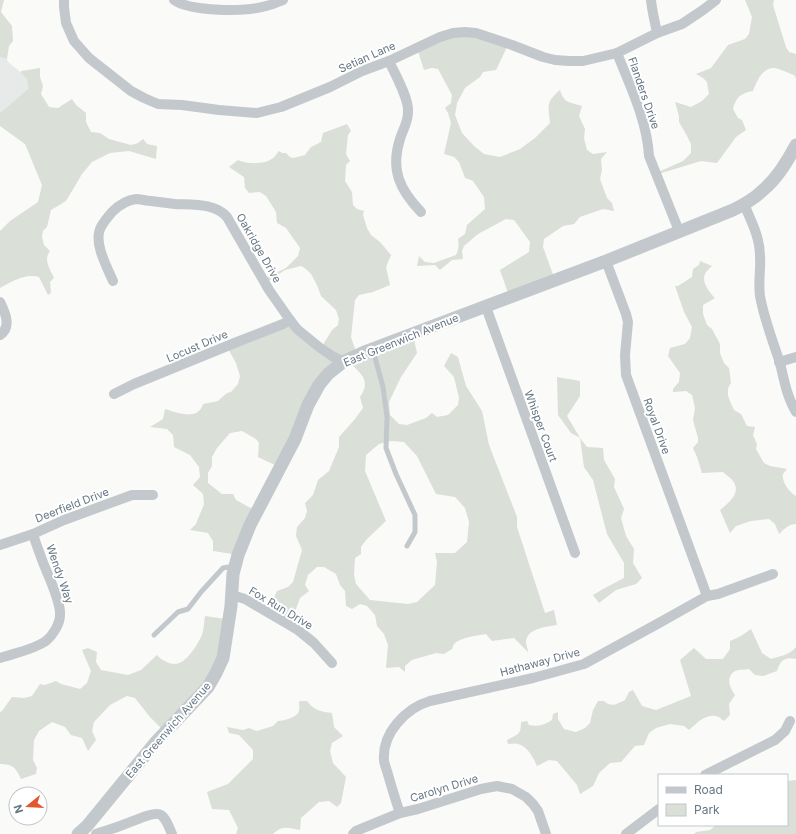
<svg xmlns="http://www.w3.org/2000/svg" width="796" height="834" viewBox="0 0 796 834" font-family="Inter,sans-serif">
<rect width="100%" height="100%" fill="#fafaf8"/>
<!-- built -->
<path fill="#e8e9e9" d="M0,57L7,59L8,62L24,75L27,79L28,89L0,113Z"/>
<!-- green -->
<g fill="#dadfd7" fill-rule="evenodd">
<path d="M0,0H4L1,12L12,26L13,41L9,46L7,59L0,57Z"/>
<path d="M745,0H774L773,5L786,47L789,52L796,54V78L794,75C788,73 779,68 773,68C762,68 756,83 753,91C741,93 736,97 733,109L738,118L742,120L746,130L736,137L717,163L701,161L655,175L656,173L683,161L691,153V144L687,136L679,122V116L675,102L691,107L702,101L709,94L707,82L703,78L696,74L711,68L728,45L745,39L749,34L752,17Z"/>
<path d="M463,33L508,45L496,70L483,72L480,77L465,88L457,103L455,115L462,133L474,146L484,154L500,157L520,149L535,138L550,123C548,105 546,102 560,90C564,104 570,102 582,106L579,116L585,129L584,138L587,150L593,154L607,152L601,159L602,170L600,179L607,198L612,203L614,211L603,209L580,217L574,224L563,226L544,239L543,247L555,280L508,293L500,270L529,252L530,242L514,220L506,219L478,234L464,246L462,251L463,259L452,260L440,270L435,265L417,266L419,256L425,262L434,263L456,255C459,249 459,245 458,239L465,234L467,225L485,209L484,197L473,181L471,180L465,178L459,162L454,157L444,154L451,123L448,113L445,108L451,103L452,95L438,69L432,68L424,70L417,48Z"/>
<path d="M40,68V77L43,86L41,94L49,107L58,108L72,99L76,105L86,113V122L91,132L100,133L109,139L131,145L138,143L143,139L147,144L157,146L156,159L129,151L110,153L92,162L82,174L66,201L51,210L47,227L43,231L42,237L44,245L50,251C43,260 50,269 54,278L50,282L51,293L48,295L39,277C25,273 11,282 0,288V231L10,221L38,202L42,185L25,144L0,126V113L28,89L27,79L21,73V71Z"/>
<path d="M347,124L351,131L348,135L346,154L350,161L346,165L345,181L352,192L353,205L357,209L364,211L363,215L367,228L371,235L380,242L391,255L386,267L390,285L373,292L359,295L355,300L351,337L357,355L413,335L417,353L401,377L389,402L390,415L399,424L407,425L426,418L432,413L437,417L448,415L458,405L459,398L454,377L444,366L451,353L458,357L466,386L482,411L489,445L517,517V527L545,613L554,610L557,625C546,627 527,628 526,642C526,645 528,649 528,652L514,638L492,641L486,634C478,635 460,638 455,643C453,645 453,647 452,649L444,654L436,653L412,660L405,666V672L399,667L386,668L388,645L384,634L377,626L375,615L367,606L360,604L352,609L346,606L345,591L340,585L336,574L324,567H317L308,575L305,585L309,591L300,598L291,622L268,610L277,591L288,587L293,582L302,550L296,536L297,527L305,518L307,511L305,503L313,495L318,480L329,471L339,447V437L355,419L363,408L360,397C372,380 360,373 348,361L327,375L279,467L258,457L259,443L256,439L242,431L230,433L217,448L212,457V466L208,473V483L222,494H233L236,500L256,511L239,555L213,551V541L208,533L190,530L196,524L204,504L203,494L193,485L200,477L199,467L190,455L174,447L173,435L167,429L150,427L163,419L165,409C178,413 198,421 203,404L218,401L227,393L231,392L238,384L240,376L236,363L227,347L287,321L321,348L332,330L338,325L339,319L336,310L321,296L317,285L311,274L306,269L301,266L285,270L267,282L265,278L286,268L298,256L300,248L286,228L277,223L276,212L266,196L260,192L249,193L245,188L244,177L229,167L238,160C246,164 265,165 273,158C275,157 277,153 279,151L282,153H286L290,157L293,158L305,155L311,147L321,142L323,133ZM391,441L404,442L417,456L436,494L455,497L465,508L469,522L467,542L455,553H435L437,562L435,585L417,602L408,604L370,600L356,584L354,575L355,558L361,554V547L366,540L386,521L365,471L366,455L379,444Z"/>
<path d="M700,261L712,266C710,268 706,271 705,274C701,282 710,293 715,298L703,305V314L707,325L712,329L720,344V353L724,363L729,368L731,383C724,392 730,401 734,410L741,414L747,426L755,427L753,435L757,444L756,449L764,463L770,466L787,469C786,471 784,472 783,474C781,481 790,493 796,496V524C789,524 784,529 779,534L775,524L769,519L751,521L736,526L730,533L720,510C728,503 742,493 733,481C730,477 726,475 723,472L702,473L697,457L693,448L698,442V438L693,420L695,408L692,395L686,391L673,392V389L679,382L680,373L668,356L670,348L685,344L690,338L692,327L684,312L675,286H678L692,277L693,269L699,265Z"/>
<path d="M557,377L580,381V396L567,416L580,438L587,447L603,448L604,460L615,479L614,487L624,509L621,518L626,536L634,549L633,563L642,578L636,584L616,590L599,603L593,595L605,588L624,578V563L607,534L593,480L584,467L580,438L571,433L558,415Z"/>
<path d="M205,616L225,619L223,658L165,732L150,717L135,698L127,696L110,705L94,722L92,731L96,740L88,751L82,738L71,735L65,727L52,722L39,731L34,740L33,760L37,768L36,774L21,779C16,768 13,764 0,764V712L2,711L12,697L24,698L32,696L40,684L45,685L56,681L61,684L80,689L87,683L91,671L82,650L88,648L97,652L96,662L101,670L128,675L141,670L157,655C160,659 163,660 167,662C183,671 196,647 202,635C204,629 204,622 205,616Z"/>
<path d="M751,629L762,653L771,659C780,656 790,655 796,647V659C784,656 780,661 777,671L763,676L755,675L749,669C745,670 739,669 735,671C725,677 730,688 735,695L729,704L730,715L724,721C721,719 719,716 715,716C705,714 696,724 689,730L684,726L670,724L656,728L649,733L644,745L635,746L621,762L610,763L599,773L593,786L580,794L577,785L557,761L549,760L537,766C533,757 528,747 518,744C515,743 511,744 508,744L507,740C518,734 521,735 521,722L527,721L529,725C537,727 545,725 552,720L553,714L558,712V719L564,729L576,732L585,728L590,723L593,710L598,701H604C612,708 616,704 625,700L629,692L633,690L642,706L656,710L691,696L680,660L694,648L706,659H723L730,649V641L741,636Z"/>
<path d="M300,701H307C313,710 322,712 332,713L334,727L343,736L332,743L330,751L333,763L346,777L341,803L337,807L329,801L319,802L301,818L300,830C287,828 283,825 273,834H236L238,828L229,810L212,809L207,792L228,784L253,759V750L239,735L229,733L227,727L243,730L249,728L257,731L273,726L278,721C282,721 284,720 288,719C299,715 300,713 299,702Z"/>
<path d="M796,780V834H694L696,832L710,830L716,825H787V781Z"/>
</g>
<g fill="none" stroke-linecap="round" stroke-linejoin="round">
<!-- service -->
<g stroke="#c3c8cc" stroke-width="5">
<path d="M373,350L383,387L387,417L386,448L396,474L415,515V532L407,546"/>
<path d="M154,635L178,612L188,609L201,592L223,568L234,566"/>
</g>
<!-- minor -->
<g stroke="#c3c8cc" stroke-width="10">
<path d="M64,0V7L66,23L74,41L89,58L131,91L144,98L158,104L182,105L219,110L257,113L281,107L330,87L362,71L389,61L440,37L453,33L465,32L476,33L512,45L543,57L555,60L569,61H583L617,53L657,33L682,24L703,10L716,0"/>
<path d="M174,0C191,12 246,12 266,6C272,5 277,2 283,0"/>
<path d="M651,0C652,11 655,22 657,33"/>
<path d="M617,53C630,86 647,120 649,156L679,231"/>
<path d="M389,61C395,74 408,97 408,110C409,121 403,129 400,139C390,170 400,190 421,212"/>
<path d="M744,204C751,221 760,237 760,256C761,269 758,282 760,296C764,319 773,341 780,363C784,380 787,397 796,412"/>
<path d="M606,261L626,314L628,322L625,355L626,375L707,596"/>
<path d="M113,281C107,267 94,244 100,229C103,222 108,217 112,212C118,206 127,200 136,199C141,199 146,201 151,201C159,202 167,203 175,204C193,205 215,203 227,217L269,290L290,320L297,329L319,347L332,356L343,362"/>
<path d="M0,302C5,312 12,327 0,335"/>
<path d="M486,307L575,553"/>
<path d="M779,362L796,357"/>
<path d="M114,394L134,384L237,342L283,324L290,320"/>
<path d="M0,545L33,534L64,520L132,495H153"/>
<path d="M232,595L245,599L298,630L314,643L332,663"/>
<path d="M0,658C15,653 33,650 46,641C53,635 60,624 60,615C61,600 46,572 41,557C38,549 35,541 33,534"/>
<path d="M705,775L775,740L785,731L790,721"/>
<path d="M400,813C395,799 391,785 387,771C386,768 384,763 384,760C382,733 406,708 430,701L533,678L584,664L659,623L707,596L718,594L773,574"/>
<path d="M96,834C104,831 112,829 120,826C128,824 154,810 161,815C167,819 169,828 172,834"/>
<path d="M353,834L356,831L400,813L418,809L481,789L497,786L512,789L526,797L533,804L538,811L546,834"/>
<path d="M626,834L659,809"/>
</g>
<!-- tertiary -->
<path stroke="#c3c8cc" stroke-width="13" d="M78,834L87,826L155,743L208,687L216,673L223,658L231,606L233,574L238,555L250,525L295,439L308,405L319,385L328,374L343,362L367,351L606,261L733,210C743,205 754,199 762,191C777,179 787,162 796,145"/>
</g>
<g text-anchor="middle" stroke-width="4" stroke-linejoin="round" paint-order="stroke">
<!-- street labels -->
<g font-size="11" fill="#657683" stroke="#fff">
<text transform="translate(367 57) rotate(-24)" y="4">Setian Lane</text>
<text transform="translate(644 93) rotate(71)" y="4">Flanders Drive</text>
<text transform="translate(259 248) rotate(60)" y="4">Oakridge Drive</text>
<text transform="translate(401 340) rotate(-22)" y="4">East Greenwich Avenue</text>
<text transform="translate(197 346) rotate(-23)" y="4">Locust Drive</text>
<text transform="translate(541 426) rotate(70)" y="4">Whisper Court</text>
<text transform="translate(657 426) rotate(70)" y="4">Royal Drive</text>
<text transform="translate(72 505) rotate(-21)" y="4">Deerfield Drive</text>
<text transform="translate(60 574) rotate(71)" y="4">Wendy Way</text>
<text transform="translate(281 608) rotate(31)" y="4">Fox Run Drive</text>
<text transform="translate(540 662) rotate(-15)" y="4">Hathaway Drive</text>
<text transform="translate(168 730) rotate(-49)" y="4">East Greenwich Avenue</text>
<text transform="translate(444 788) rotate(-17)" y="4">Carolyn Drive</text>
</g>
</g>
<!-- legend -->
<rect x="658" y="774" width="130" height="52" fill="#ffffff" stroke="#c1c8cd"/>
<rect x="666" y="787" width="20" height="6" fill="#c3c8cc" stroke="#c1c8cd"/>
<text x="694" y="794" font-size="12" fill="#657683">Road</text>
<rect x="666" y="804" width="20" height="12" fill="#dadfd7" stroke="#c1c8cd"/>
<text x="694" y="814" font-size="12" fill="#657683">Park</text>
<!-- north arrow -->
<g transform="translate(28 806) rotate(252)"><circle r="19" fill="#ffffff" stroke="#c1c8cd"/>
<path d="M0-3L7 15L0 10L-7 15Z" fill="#e4572e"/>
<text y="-6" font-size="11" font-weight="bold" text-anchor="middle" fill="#657683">N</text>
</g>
</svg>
